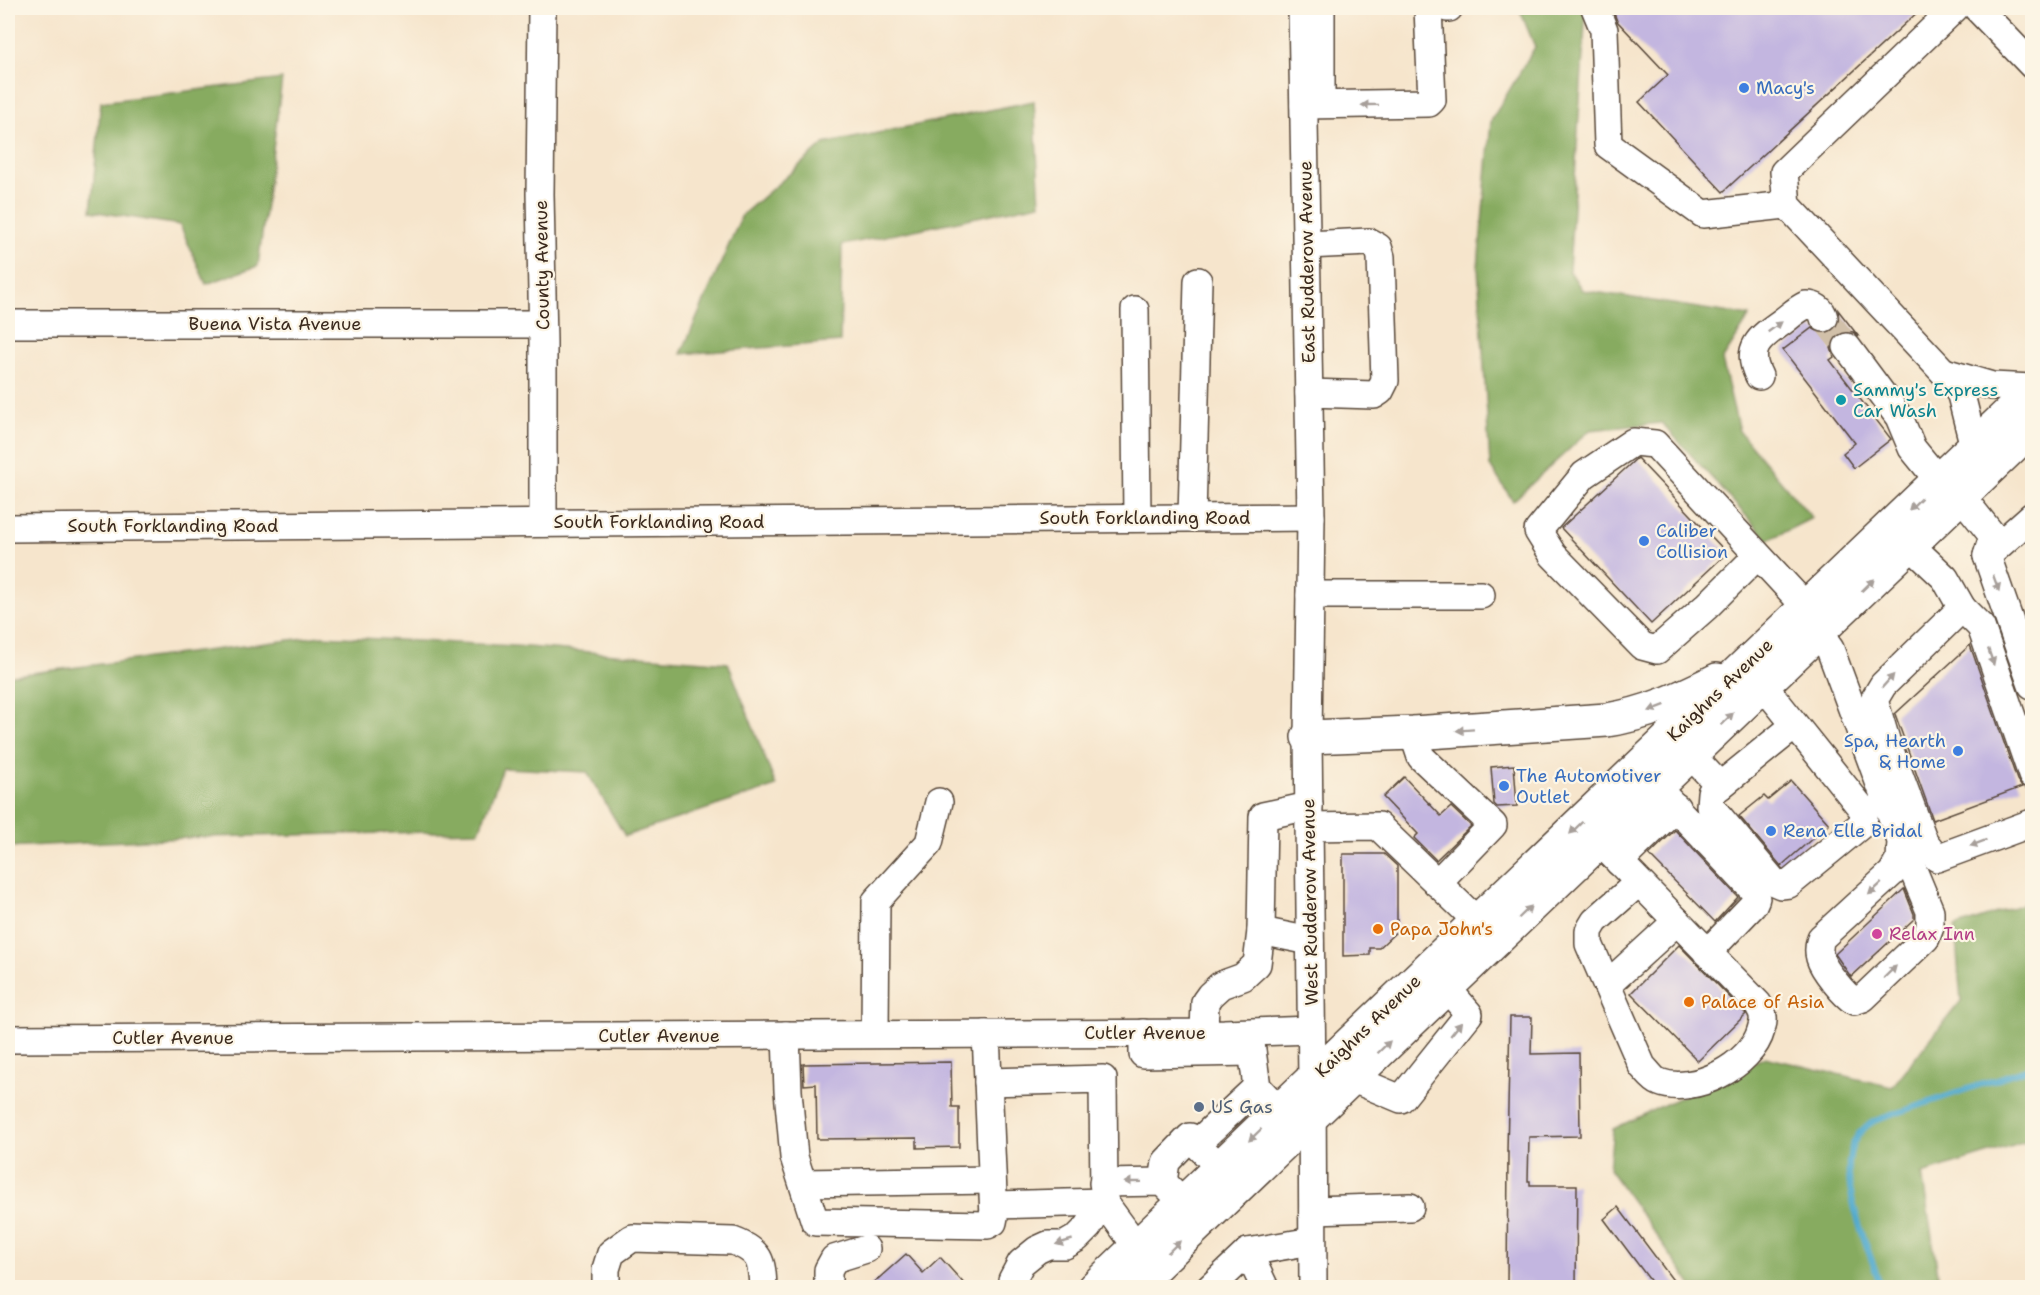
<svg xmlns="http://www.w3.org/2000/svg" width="2040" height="1295" viewBox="0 0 2040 1295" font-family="'Shantell Sans',sans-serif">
<rect width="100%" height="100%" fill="#fcf5e5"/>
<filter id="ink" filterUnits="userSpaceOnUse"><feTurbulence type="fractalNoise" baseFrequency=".0167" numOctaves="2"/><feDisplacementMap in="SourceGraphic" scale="12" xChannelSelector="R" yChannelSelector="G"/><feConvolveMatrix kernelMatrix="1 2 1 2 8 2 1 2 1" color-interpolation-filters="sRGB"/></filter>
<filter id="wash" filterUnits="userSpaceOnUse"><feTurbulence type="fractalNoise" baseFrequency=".008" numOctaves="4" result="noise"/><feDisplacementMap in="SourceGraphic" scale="24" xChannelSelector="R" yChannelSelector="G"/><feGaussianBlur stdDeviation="1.35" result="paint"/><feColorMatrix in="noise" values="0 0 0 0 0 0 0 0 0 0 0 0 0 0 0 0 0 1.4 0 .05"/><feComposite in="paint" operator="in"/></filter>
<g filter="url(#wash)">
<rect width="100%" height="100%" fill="#f6e5cc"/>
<!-- forest -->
<g fill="#87ab60" stroke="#616a3f" stroke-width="1.5">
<path d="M1519,8H1586L1569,270L1582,290L1750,316L1722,360L1739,431L1812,518L1768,540L1662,423L1590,430L1513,501L1490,466L1478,267L1491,121L1535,47Z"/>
<path d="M282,79L258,266L206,284L180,225L91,211L101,102Z"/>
<path d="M1034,101L1040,204L842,245L840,342L681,354L742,215L824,144Z"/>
<path d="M321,636L515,646L728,663L776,786L625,836L587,772L503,768L479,831L205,837L8,847V676Z"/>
<path d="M2032,901V1140L1922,1174L1940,1287H1693L1609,1169L1613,1129L1765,1057L1892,1087L1961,1001L1955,927Z"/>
</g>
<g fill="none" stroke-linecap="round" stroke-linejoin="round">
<!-- stream -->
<path stroke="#51aace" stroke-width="6" d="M1881,1288C1869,1244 1819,1151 1874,1121L2032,1067"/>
</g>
<g id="blocks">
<!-- building -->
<g fill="#c3b6e0">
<path d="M1612,8H1922L1723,192L1639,102L1668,75L1617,21Z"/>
<path d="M1838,310L1859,337L1853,332L1846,331L1837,335L1832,341L1831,348L1834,357L1830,360L1891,439L1854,468L1843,453L1855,443L1783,350L1812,328L1821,333H1829L1835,329L1839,321Z"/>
<path d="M1637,458L1727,553L1651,624L1561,528Z"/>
<path d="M1970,645L2017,780L2022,787L1933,820L1895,714Z"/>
<path d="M1514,765L1517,806L1497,807L1494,804L1491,767Z"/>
<path d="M1404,777L1441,816L1451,807L1471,826L1436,860L1414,838L1418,834L1383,797Z"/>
<path d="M1791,781L1829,824L1781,866L1739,816L1764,796L1768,800Z"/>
<path d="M1675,830L1738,897L1715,922L1649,855Z"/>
<path d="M1343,854H1384L1397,866V931L1379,948H1370V955L1343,956Z"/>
<path d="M1904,889L1914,914V919L1851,977L1835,954Z"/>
<path d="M1679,945L1746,1014L1698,1061L1631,993Z"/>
<path d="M1510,1017H1532L1531,1054L1579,1053L1580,1136L1529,1137L1528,1181H1530V1185H1577L1576,1287H1507L1508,1152H1507Z"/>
<path d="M951,1062L952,1107H959V1147L917,1148V1138L817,1139L816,1084L804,1085L803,1064Z"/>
<path d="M1618,1207L1678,1287H1655L1604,1219Z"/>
<path d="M906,1254L923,1273L940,1257L967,1287H869Z"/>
</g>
</g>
</g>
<g filter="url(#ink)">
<use href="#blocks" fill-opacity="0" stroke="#574638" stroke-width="1.5"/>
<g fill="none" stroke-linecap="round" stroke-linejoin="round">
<!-- minor-tunnel -->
<path stroke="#d1c0a9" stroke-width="27" stroke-dasharray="27 14" stroke-linecap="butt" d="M1824,318L1847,347"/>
<!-- minor casing -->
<g stroke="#574638" stroke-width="30">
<g id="minor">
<path d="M542,8L540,194L543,342V523"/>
<path d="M1302,8L1311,517L1308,737L1312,1080L1313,1288"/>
<path d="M1447,8H1449"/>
<path d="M1595,8L1604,30L1608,145L1703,214L1787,205"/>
<path d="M1955,8L1784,172L1787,205L1952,381L1961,395L1974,447"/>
<path d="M1977,8L2032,65"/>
<path d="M1321,96V8"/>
<path d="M1304,105L1429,103L1432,100L1428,8"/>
<path d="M1307,245L1369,242L1378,247L1381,257L1385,381L1380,391L1374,395L1309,393"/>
<path d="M1135,310L1137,518"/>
<path d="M8,324H542"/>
<path d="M1847,347L1899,417L1912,448L1939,481"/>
<path d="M1944,372L1992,386L2032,388"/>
<path d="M1759,376C1744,348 1761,337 1782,322C1790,316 1797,309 1806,305C1815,305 1822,309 1824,318"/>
<path d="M1961,496L1993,536L1987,556L2032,685"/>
<path d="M1192,518L1198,281"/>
<path d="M8,528L1311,517"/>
<path d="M1910,545L1945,578L1962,608L1981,627L2032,775"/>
<path d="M1758,555L1707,606L1657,650L1642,646L1553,555L1538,531L1584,475L1633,442L1655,444L1807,608"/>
<path d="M1987,556L2032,516"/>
<path d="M1310,595H1481"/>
<path d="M1962,608L1883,685L1874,700L1886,740L1924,841L1937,858L2032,823"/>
<path d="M1818,632L1830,649L1901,841L1930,911V927L1926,938L1863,998L1854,1001C1844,995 1823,969 1820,958C1818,951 1819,944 1821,938L1892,873L1900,859L1901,841"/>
<path d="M1413,733L1421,757L1493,825L1437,883"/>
<path d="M1690,754L1720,786L1711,793L1710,806L1774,882L1781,885L1789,884L1861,825L1864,817L1863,810L1763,685"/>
<path d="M1720,786L1794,726"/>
<path d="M1656,787L1754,891L1756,898L1753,905L1707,953"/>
<path d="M1309,806L1263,816L1261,931L1310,941"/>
<path d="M1309,827L1378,826L1478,922"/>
<path d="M1599,841L1758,1004C1760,1008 1763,1013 1763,1017C1764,1021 1762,1026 1761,1030C1752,1065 1693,1096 1659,1082C1653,1080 1647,1071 1642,1066L1589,944V931L1595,921L1639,882"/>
<path d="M1619,862L1676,807"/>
<path d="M1607,985L1677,921"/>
<path d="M1143,1033V1054L1252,1052"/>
<path d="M1204,1033L1205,1002L1210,995L1221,985L1243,977L1257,964L1261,931"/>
<path d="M875,1034L876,901L929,843L939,802"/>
<path d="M786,1035L788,1091L794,1157L815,1222L988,1225L993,1222L994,1217L986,1034"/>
<path d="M1250,1036L1257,1087L1280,1111"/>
<path d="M8,1039L1224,1033L1311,1030"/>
<path d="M1351,1078L1401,1099L1469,1014L1446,987"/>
<path d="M988,1082L1103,1079L1104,1202L1088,1227L1077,1238L1065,1245H1048L1037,1250L1021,1263L1012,1280"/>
<path d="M1196,1144L1257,1087"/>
<path d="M1163,1182L1166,1162L1190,1137L1220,1168"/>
<path d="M803,1183L992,1180"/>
<path d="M1103,1183L1163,1182L1175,1194"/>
<path d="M994,1205L1104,1202L1137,1247"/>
<path d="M1313,1210L1410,1207"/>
<path d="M1248,1252L1264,1286L1263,1288"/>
<path d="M606,1288V1269L611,1253L632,1238L733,1241C760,1251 762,1260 763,1288"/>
<path d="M828,1288V1270L834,1259L866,1249"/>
<path d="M1210,1288L1248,1252L1312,1241"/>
</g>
</g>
<!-- highway casing -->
<g stroke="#574638" stroke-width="36">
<g id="highway">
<path d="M1308,737L1413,733L1607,720C1647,714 1681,698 1717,680"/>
<path d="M1094,1288L2032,391"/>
<path d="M1132,1288L2032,428"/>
</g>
</g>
<!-- minor -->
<use href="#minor" stroke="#fff" stroke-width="27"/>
<!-- highway -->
<use href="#highway" stroke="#fff" stroke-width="33"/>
</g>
<!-- one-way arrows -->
<defs><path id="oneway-solid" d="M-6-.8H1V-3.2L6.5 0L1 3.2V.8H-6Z" transform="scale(1.5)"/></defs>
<g fill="#a79f9a">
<use href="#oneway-solid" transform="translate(1370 105) rotate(179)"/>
<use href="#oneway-solid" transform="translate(1775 327) rotate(-36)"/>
<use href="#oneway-solid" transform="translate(1915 504) rotate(136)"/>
<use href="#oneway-solid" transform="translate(1996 583) rotate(70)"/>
<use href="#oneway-solid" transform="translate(1868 585) rotate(-44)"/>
<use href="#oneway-solid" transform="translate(1991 657) rotate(71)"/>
<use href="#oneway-solid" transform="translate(1888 681) rotate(-48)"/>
<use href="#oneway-solid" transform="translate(1657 708) rotate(159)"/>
<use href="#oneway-solid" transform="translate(1727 719) rotate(-44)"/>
<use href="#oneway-solid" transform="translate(1465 730) rotate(176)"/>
<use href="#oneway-solid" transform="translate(1576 828) rotate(136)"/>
<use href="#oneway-solid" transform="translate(1978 843) rotate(160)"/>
<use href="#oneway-solid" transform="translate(1875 889) rotate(138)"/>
<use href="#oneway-solid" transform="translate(1525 912) rotate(-44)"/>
<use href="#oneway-solid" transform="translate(1890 972) rotate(-44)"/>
<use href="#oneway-solid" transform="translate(1456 1029) rotate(-51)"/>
<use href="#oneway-solid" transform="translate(1384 1047) rotate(-44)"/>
<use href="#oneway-solid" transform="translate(1255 1135) rotate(136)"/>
<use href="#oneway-solid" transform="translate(1133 1182) rotate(179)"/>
<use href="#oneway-solid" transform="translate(1064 1242) rotate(164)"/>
<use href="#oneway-solid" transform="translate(1174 1247) rotate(-44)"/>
</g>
</g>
<!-- markers -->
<g fill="#3f7fe0" stroke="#fcf5e5" stroke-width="2">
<circle cx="1744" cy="88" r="6"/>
<circle cx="1644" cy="541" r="6"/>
<circle cx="1958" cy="751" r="6"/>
<circle cx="1504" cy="786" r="6"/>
<circle cx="1771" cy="831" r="6"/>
</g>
<circle fill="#0f9aa8" stroke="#fcf5e5" stroke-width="2" cx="1841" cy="400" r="6"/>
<g fill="#e8710a" stroke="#fcf5e5" stroke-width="2">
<circle cx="1378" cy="929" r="6"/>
<circle cx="1689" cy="1002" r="6"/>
</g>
<circle fill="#d1479c" stroke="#fcf5e5" stroke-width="2" cx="1877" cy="934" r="6"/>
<circle fill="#5c6f8a" stroke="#fcf5e5" stroke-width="2" cx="1199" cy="1107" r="6"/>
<g text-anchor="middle" stroke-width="4.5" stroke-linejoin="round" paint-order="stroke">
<!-- shop labels -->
<g font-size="18" fill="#366cbe" stroke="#fcf5e5" text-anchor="start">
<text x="1756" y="94">Macy's</text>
<text x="1656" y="537">Caliber<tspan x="1656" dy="21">Collision</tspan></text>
<text x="1946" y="747" text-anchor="end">Spa, Hearth<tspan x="1946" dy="21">&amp; Home</tspan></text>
<text x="1516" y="782">The Automotiver<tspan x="1516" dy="21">Outlet</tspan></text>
<text x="1783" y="837">Rena Elle Bridal</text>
</g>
<!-- street labels -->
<g font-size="18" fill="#3b2a1e" stroke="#fcf5e5">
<text transform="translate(1307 262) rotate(-91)" y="6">East Rudderow Avenue</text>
<text transform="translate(542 265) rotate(-91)" y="6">County Avenue</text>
<text x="275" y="330">Buena Vista Avenue</text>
<text x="1145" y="524">South Forklanding Road</text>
<text x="659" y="528">South Forklanding Road</text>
<text x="173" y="532">South Forklanding Road</text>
<text transform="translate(1720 690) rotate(-44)" y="6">Kaighns Avenue</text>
<text transform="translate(1310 902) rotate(-91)" y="6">West Rudderow Avenue</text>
<text transform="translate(1368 1026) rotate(-44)" y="6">Kaighns Avenue</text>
<text x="1145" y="1039">Cutler Avenue</text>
<text x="659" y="1042">Cutler Avenue</text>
<text x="173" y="1044">Cutler Avenue</text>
</g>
<!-- culture labels -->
<g font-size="18" fill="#0d838f" stroke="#fcf5e5" text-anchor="start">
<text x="1853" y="396">Sammy's Express<tspan x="1853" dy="21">Car Wash</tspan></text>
</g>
<!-- food labels -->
<g font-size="18" fill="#c56008" stroke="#fcf5e5" text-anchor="start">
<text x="1390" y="935">Papa John's</text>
<text x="1701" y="1008">Palace of Asia</text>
</g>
<!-- hotel labels -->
<g font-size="18" fill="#b23c85" stroke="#fcf5e5" text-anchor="start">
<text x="1889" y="940">Relax Inn</text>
</g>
<!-- service labels -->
<g font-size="18" fill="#4e5e75" stroke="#fcf5e5" text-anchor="start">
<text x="1211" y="1113">US Gas</text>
</g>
</g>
<!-- margin -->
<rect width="2040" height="1295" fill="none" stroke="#fcf5e5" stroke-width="30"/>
</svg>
